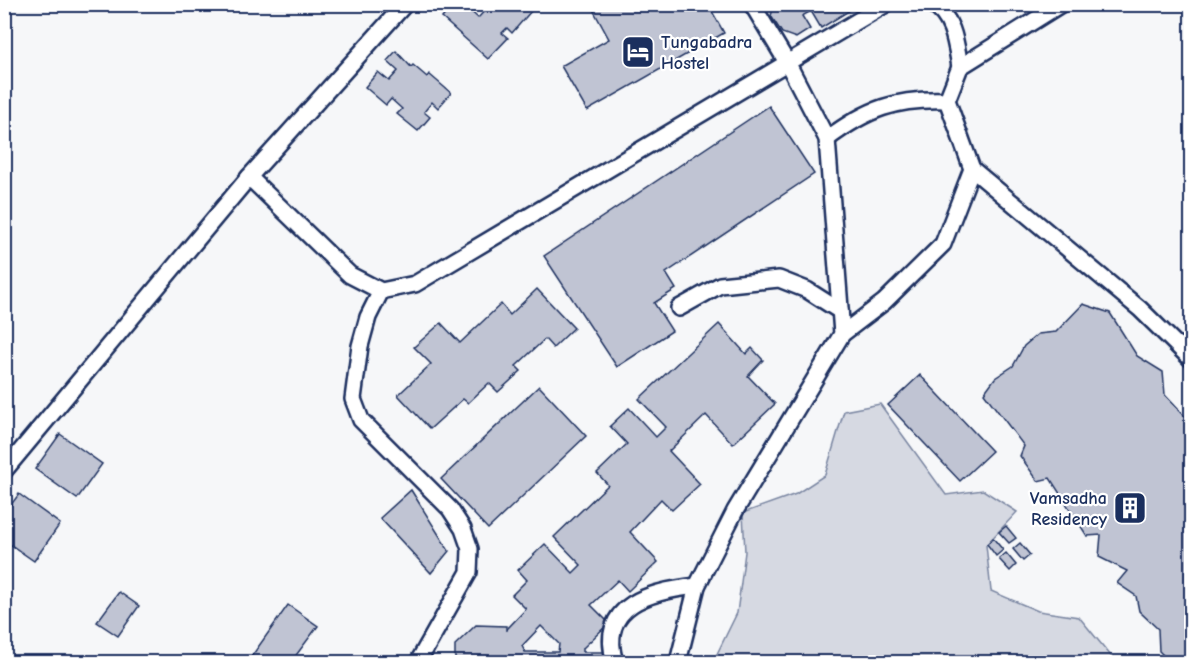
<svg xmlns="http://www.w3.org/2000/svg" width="1196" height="667" viewBox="0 0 1196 667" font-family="'Comic Neue',sans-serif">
<rect width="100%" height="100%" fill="#f6f7f9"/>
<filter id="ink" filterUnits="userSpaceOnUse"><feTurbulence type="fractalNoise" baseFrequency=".0167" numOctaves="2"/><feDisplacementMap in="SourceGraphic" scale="12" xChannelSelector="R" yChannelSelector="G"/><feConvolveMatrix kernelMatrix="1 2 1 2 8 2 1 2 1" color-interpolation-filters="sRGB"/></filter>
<g filter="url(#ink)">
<!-- green -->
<path fill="#d6d9e2" stroke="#7884a0" stroke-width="1.5" d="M880,404L946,495L983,490L1017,512L986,545L991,591L1038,611L1079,617L1116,662H713L737,613L745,552L743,513L796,494L825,475L844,411Z"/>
<!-- building -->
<g fill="#c0c4d3" stroke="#1b2f5e" stroke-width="1.5" fill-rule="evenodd">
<path d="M454,4H463L478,18L488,7L484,4H526L532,10L512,33L507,28L502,33L508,38L488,59L442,18Z"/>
<path d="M590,4H708L724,33L587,111L561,66L609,39Z"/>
<path d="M774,4H798L800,7L804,4H860L821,28L811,11L802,16L810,29L796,38L782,33L771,16Z"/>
<path d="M396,51L411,67L413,65L427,77L429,74L451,93L438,108L432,102L424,112L430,117L418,131L397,114L402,109L391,99L386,105L365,87L378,72L389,81L398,71L387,61Z"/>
<path d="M769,106L814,174L666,273L676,289L654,303L672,331L617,367L544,256Z"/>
<path d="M537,289L574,328L553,348L545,339L516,366L521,371L498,392L489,383L468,403L463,399L430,429L398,395L431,364L414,347L441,323L460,343L501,304L510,315Z"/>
<path d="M1083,304L1110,313L1137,356L1163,372L1165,395L1192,424V662H1170L1159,651L1158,629L1139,611L1136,596L1117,583L1127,571L1099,557L1101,535L1087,536L1050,478L1038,481L1020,456L1024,446L984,393L995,378L1013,366L1024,346L1038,334L1056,332Z"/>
<path d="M719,324L746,354L752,348L763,360L748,376L775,404L733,444L706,415L669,451L700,484L672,510L661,499L630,532L658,562L628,591L618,580L591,605L609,623L583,648V652H607V662H455V645L476,625L506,626V630L526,609L512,595L527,580L518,570L545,544L573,573L581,565L554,537L608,485L597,473L627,444L610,426L629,408L656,437L666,427L639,399ZM541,626L559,644L558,652H525L522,646Z"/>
<path d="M920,375L992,451L960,481L888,405Z"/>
<path d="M539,386L586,436L488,529L441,479Z"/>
<path d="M60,434L102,464L77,499L35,469Z"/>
<path d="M411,490L449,551L431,573L380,518Z"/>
<path d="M19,494L60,524L34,561L4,540V514Z"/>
<path d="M1006,526L1016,538L1009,543L999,532Z"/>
<path d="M993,538L1003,550L996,556L987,544Z"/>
<path d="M1020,543L1030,555L1023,561L1013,549Z"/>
<path d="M1006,553L1016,565L1010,571L999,559Z"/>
<path d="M119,592L139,606L118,636L97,622Z"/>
<path d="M288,605L318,626L291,662H258L251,657Z"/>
</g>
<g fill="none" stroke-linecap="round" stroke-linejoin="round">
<!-- lane casing -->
<g stroke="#1b2f5e" stroke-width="20">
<g id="lane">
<path d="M932,4C954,18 956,44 960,67"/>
<path d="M827,139C867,109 896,98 947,100"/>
<path d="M972,169L1140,309L1192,360"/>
<path d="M249,177L405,4"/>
<path d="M381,291L368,317L360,346L353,399L361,420L450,509L463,529L470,549L469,572L418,662"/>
<path d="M679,308L720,285L779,279L807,290L840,311"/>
<path d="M842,334L884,302L943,244L972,169L947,100L960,67L1061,4"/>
<path d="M4,471L249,177L350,275L381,291L415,284L886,4"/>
<path d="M615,662C597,604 652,591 697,586"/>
<path d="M678,662L697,586L735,511L842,334L827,139L788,64L752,4"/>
</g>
</g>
<!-- lane -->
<use href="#lane" stroke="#fff" stroke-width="15"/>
</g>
</g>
<!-- icons -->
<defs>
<g id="hotel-square" transform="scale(1.725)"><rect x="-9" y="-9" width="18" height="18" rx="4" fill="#1b2f5e" stroke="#fff"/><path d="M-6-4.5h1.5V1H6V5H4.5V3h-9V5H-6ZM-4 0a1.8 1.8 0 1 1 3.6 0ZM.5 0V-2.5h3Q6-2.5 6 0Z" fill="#fff"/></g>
<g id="building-square" transform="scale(1.725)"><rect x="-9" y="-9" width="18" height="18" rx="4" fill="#1b2f5e" stroke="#fff"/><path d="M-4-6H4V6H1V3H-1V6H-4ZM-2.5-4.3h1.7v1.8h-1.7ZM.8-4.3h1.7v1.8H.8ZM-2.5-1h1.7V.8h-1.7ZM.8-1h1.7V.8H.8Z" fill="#fff"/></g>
</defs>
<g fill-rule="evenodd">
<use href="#hotel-square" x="638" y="52"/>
<use href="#building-square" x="1130" y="508"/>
</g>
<g text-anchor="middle" stroke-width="4.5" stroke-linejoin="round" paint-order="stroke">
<!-- poi labels -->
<g font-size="18" font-weight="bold" fill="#1b2f5e" stroke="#fff" text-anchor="start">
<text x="661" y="48">Tungabadra<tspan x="661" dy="21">Hostel</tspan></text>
<text x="1107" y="504" text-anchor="end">Vamsadha<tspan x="1107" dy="21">Residency</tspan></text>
</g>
</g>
<!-- margin -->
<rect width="1196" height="667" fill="none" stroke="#fff" stroke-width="24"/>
<rect x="12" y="12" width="1172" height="643" fill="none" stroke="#1b2f5e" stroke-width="2" filter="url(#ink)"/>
</svg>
